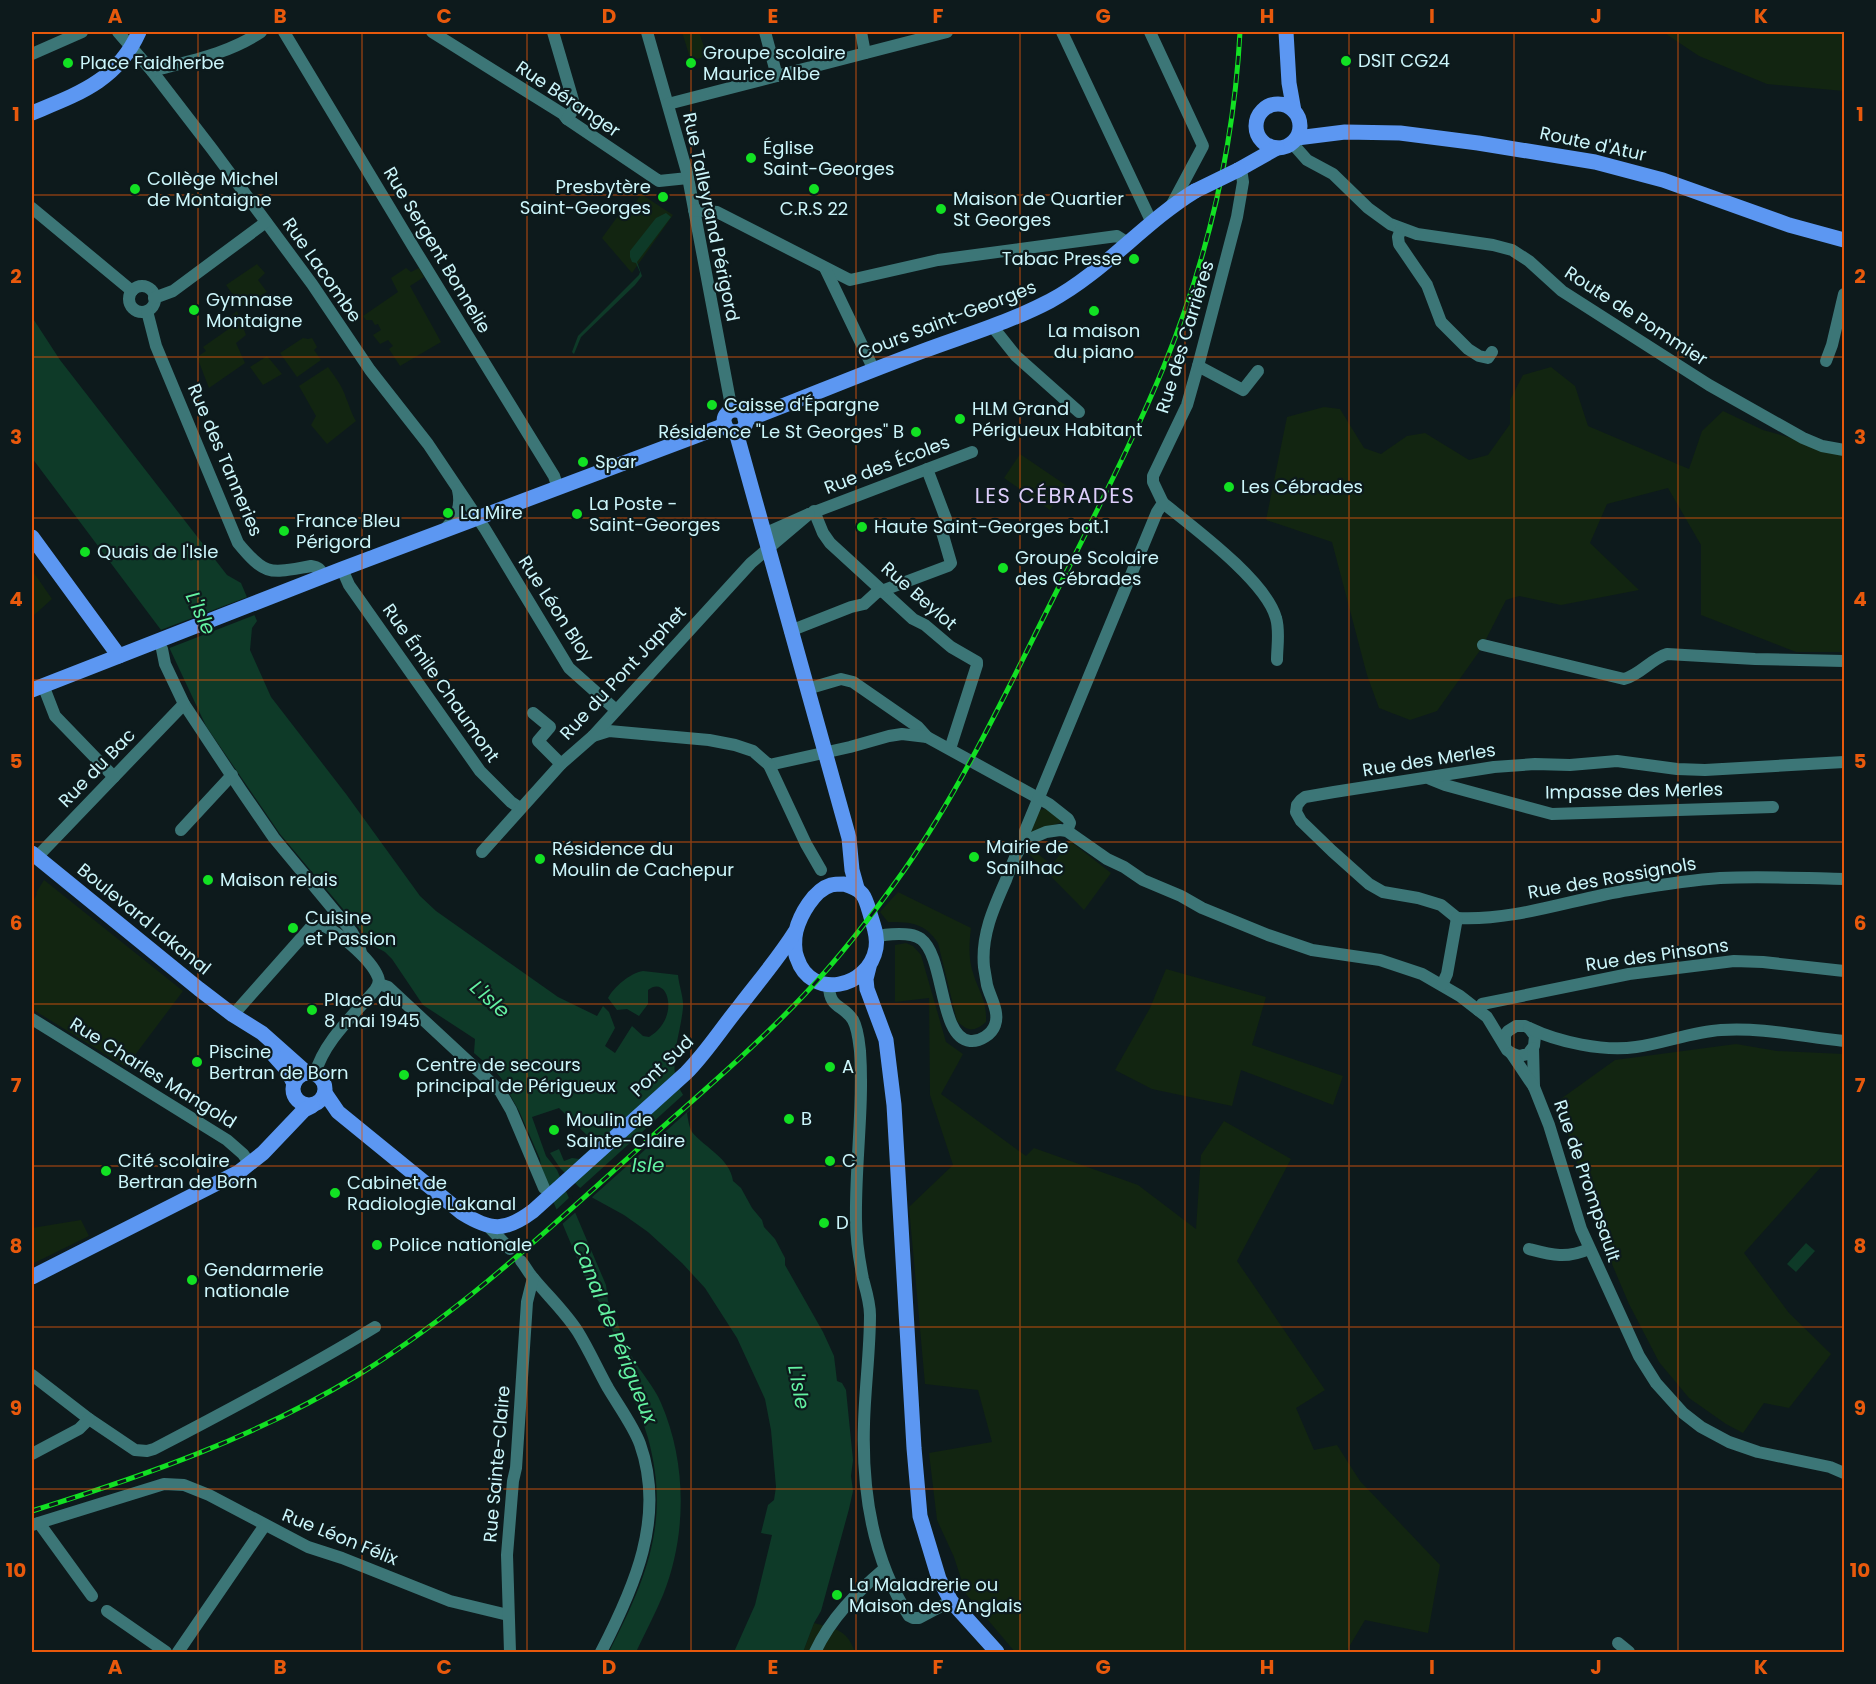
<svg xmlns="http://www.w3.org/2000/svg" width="1876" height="1684" viewBox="0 0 1876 1684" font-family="Poppins,sans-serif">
<rect width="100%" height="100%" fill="#0d1a1c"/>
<!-- green -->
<g fill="#122511">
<path d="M682,32H699L707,56L691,61Z"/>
<path d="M1663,32H1844V91L1767,84L1699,56Z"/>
<path d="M641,194L673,215L632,273L602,238L623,209L629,213Z"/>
<path d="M257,264L265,273L258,280L267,292L241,306L226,285Z"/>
<path d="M406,268L411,272L419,268L424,277L410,286L441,342L400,366L389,349L393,346L388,340L380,344L373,335L381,330L378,324L375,325L372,320H366L363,316L398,292L391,278Z"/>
<path d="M237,311L246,335L236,343L245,363L209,388L197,357L206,351L203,347L233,326L229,318Z"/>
<path d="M303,338L308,339L312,338L317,347L314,350L321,360L297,377L280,353Z"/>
<path d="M267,356L282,374L263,385L250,367Z"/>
<path d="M328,367C335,377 343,387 346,398C350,407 351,413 356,421L327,444L311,425L316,416L299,386Z"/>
<path d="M1551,367L1575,386L1588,426L1689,469L1702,431L1723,411L1763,430L1844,453V652H1796L1701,615V545L1668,488L1607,504L1590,543L1639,590L1561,605L1519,596L1506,600L1481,649L1437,711L1410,720L1379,708L1367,675L1332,542L1266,520L1287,417L1324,407L1340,409L1364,448L1381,454L1407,436L1425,433L1469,460L1488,455L1510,424V400L1523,375Z"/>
<path d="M1020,454L1067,486L1050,510L1004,478Z"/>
<path d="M32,570L52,599L32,617Z"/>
<path d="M1047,808L1060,818L1062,822L1031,833L1030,828L1037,811Z"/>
<path d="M1070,841L1111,873L1084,910L1031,856L1025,854L1030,848L1052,865Z"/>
<path d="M44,880L183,991L126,1067L32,1009V903L37,894L36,893Z"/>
<path d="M898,892L971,928C969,944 968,960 974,976C980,994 987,1001 986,1022C974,1032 968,1032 957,1021L938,943C925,923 911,922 888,922L880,912Z"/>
<path d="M906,943L913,946L921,955L946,1042L963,1054L941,1094L1026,1156L1034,1148L1138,1185L1196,1229L1201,1155L1224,1121L1291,1159L1237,1261L1325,1390L1296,1408L1314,1450L1337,1445L1360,1481L1440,1565L1428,1633L1365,1620L1346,1652H1015L966,1594L954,1557L937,1520L929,1453L992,1442L978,1390L925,1384L909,1207L953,1165L930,1095L929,998L895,1002V945Z"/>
<path d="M1166,969L1266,997L1252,1045L1343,1076L1333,1105L1241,1070L1232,1106L1152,1089L1115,1070L1150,1008Z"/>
<path d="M1736,1044L1777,1051L1844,1054V1167H1821L1744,1253L1789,1313L1831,1354L1789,1408L1764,1403L1743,1433L1726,1424L1689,1398L1659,1362L1629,1304L1597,1229L1558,1101L1615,1060Z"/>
<path d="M81,1220L89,1236L32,1264V1228Z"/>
<path d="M814,1623C835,1629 847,1629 855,1652H803Z"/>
</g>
<!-- water -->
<g fill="#0e3a28">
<path d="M666,213L671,217L637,262L642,276L635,285L581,337L574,354L572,352L578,336L639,275L640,272L636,263L632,262L630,257V251L656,218Z"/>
<path d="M32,317L60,360L227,575L241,583L257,621L252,628L250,650L271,697L346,794L420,896L436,911L558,997L597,1016L603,1006L609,1012L615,1028L605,1046L615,1053L632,1026L643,1036L649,1037C681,1018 668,974 648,990V1004L639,1016L627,1009L617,1010L608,998C614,987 630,973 643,971L678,975C679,986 684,998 683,1008C679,1046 661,1075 693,1107L687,1113C688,1119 689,1127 692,1132C705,1148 730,1158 733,1181L741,1188L752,1208L762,1220L764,1227L775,1239L785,1258V1265L823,1332L834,1356L837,1381L842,1383L846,1390L853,1460L851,1476L853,1491L849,1509L821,1611L814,1623L803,1652H734L755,1605L772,1535L761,1533L768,1505L774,1500L776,1487L771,1430L765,1399L737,1338L705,1288L682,1263L648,1232L624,1215L593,1198L579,1187L560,1168L550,1153L559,1149L564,1161L572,1158L579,1159L596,1144L559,1108L532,1117L546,1156L557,1170L606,1285L608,1301L613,1314L607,1317L600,1303L590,1289L542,1175L540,1159L519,1111L509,1093L512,1091L496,1072L474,1053L475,1039L423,1005L392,959L385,952L374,946L280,834L206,726L161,630L32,458Z"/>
<path d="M1806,1243L1815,1251L1796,1272L1787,1264Z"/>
<path d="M616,1319C621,1332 625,1345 632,1357C641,1373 654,1386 661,1403C687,1463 687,1535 663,1595C655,1614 645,1633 636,1652H609C646,1579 671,1522 648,1438C644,1424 638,1410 633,1396C628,1384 629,1371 625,1360C621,1347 614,1334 609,1322Z"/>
</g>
<!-- pier -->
<g fill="#0d1a1c">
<path d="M250,596L257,614L167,649L158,631Z"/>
<path d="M684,1094L695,1105L590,1199L578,1190Z"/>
<path d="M572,1195L577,1211L560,1226L555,1211Z"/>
</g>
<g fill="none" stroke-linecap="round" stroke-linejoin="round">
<!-- minor -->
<g stroke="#3c7677" stroke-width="12">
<path d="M118,32L152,71L212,149L312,284L370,370L428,444L485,529L569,668L616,710"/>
<path d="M284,32L417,253L554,476L558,488"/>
<path d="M432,32L563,114L567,119L659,181L688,178"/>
<path d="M553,32L575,107L567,119"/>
<path d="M647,32L687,172L732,411"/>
<path d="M765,32L777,76"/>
<path d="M861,32L865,53"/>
<path d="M1062,32L1152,223"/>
<path d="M1150,32L1203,146L1171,206"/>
<path d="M32,54L82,32"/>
<path d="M152,71C190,61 228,54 261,32"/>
<path d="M668,104L947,32"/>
<path d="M1292,143L1307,160L1333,174L1368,208L1390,224L1417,234L1493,245L1512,250L1529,261L1562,291L1709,385L1803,438L1822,446L1844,450"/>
<path d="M32,208L132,291"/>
<path d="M694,210L717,212L850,280L938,260L1117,236L1128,243"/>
<path d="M1401,229L1398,237L1399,244L1427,285L1441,322L1468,349L1479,356L1488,358L1492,352"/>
<path d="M825,268L874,370"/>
<circle cx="142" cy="299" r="13"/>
<path d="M154,298L173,291L266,222"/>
<path d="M147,311L156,346L238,543C266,577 270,573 311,566C318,567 321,569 323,576"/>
<path d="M992,326L1016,356L1079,412"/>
<path d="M1826,361L1832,345L1844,294"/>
<path d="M1198,366L1243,390L1258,371"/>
<path d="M1163,503C1194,528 1266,581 1276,618C1280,631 1277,647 1277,660"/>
<path d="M814,511L823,533L830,543L913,619L925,625L951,647L977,662V665L950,749"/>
<path d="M809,514L972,452"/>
<path d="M444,530C456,518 462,508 458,490"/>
<path d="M342,569L349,585L480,771L511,802L520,808"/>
<path d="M790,631L851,607L864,604L876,593L948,566L951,563L942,532L946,519L927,469"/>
<path d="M1483,645L1624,679C1640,675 1651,659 1667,654L1755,659L1844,661"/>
<path d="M162,649L165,664L184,704L241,790L274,838L352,932L359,945L361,953"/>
<path d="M43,685L55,716L114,777"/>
<path d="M807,689L841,679L853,682L918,727L927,737"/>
<path d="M533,713L550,727L538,741L561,764"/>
<path d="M593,736L609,731L709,740L735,745L753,751L769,765L850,747L889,736L902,734L927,737L1049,804L1068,819L1070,823L1067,831"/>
<path d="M769,765L806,844L821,870"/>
<path d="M1430,779L1445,785L1552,814L1773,807"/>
<path d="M181,830L232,775"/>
<path d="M1025,841V831L1157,512L1163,503L1153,482V476L1187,405L1198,366L1237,217L1243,182L1241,169"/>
<path d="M482,852L561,764L593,736L751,563L809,514L764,534"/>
<path d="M37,857L184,704"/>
<path d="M1457,918L1441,905L1418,898L1383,892L1369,884L1332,851L1301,821L1296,812L1297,805L1301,800L1305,797L1334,792L1494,767L1535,764L1570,765L1617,761L1677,769L1705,770L1844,762"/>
<path d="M1457,918C1516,921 1572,899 1629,890C1659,885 1690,880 1720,878C1762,876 1803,878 1844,879"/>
<path d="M876,937C884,934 891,934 899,934C906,934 914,934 921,939C945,957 939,1038 970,1041C980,1042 992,1034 995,1025C1000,1012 990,997 987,985C986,979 985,973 984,967C981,936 993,909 1006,880C1010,869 1014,857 1021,847L1025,841L1046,832L1060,830L1067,831L1107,859L1124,867L1143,880L1181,896L1202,908L1268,935L1312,950L1380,960L1422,974L1460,996L1487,1017L1507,1050L1511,1053L1519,1056L1528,1054L1534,1046L1535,1036L1529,1028L1525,1026H1516L1508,1031L1505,1035V1045"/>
<path d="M379,984L388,987L500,1091L511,1110L544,1188"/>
<path d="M829,985C829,1009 843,1004 853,1020C858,1029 859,1042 860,1051C864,1107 855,1164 856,1220C856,1240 859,1259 863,1279C866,1290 870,1303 870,1315C870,1351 865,1387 864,1424C862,1490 872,1559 909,1616L913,1618H919L951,1601"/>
<path d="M1442,985L1447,974L1457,918"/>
<path d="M1478,1010L1482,1004L1629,974L1734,961L1763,962L1844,971"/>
<path d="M233,1015L311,927L318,924C336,929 371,959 378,977C380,982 378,986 375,990C354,1015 324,1041 315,1074"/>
<path d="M32,1019L227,1140L243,1154L250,1164"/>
<path d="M1529,1028C1558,1042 1604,1052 1636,1047C1665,1043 1692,1032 1721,1030C1762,1027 1804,1037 1844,1041"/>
<path d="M1533,1048L1534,1087"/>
<path d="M1511,1053L1534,1087L1549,1125L1581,1229L1639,1356L1656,1383L1683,1413L1701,1427L1729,1442L1758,1452L1830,1467L1844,1473"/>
<path d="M488,1226L510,1249"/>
<path d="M1529,1249C1552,1255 1566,1259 1589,1249"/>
<path d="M521,1261C526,1267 529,1274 534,1279C549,1297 566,1313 578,1332C589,1350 598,1370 608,1388C618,1405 634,1427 640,1444C666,1517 634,1588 601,1652"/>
<path d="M32,1375L89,1419L135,1450L147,1451L154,1449C229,1410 303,1371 375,1327"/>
<path d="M32,1454L79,1429L89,1419"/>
<path d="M39,1523L92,1596"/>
<path d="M32,1525L164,1484L184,1485L209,1495L308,1547L342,1558L450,1601L508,1615"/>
<path d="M107,1611L166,1652"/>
<path d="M1618,1643L1629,1652"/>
<path d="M178,1652L265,1525"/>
<path d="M510,1652L507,1555L513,1481L516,1468L527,1302L533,1278"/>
<path d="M815,1652C831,1618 856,1593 884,1569"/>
</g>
<!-- major -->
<g stroke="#5c97f2" stroke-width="15">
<path d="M1286,32L1289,83L1294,111"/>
<circle cx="1278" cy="126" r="22"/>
<path d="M32,113C78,94 117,81 139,32"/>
<path d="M1297,138L1345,132L1400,133L1478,143L1595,162L1663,180L1789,225L1844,240"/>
<path d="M1238,170L1277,148"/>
<circle cx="735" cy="421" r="11"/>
<path d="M745,419L762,414C816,393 869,371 923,351C966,335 1010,322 1050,301C1104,272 1143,223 1195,191"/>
<path d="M736,432L849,838L852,870L857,888"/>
<path d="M32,537L119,656"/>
<path d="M32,690L342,569L725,425"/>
<path d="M32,853L199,989L233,1015L262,1033L307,1073"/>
<path d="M844,884C865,890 865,897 871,917C874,927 878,937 876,948C869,988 811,1001 797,958C794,951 794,939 796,931C800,915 814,890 831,885C835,884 840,884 844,884Z"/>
<path d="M869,967L866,979L867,989L886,1040L894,1105L914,1448L920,1516L939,1579L951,1601L997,1652"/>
<path d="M270,1051L287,1070L294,1084"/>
<circle cx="309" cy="1089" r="16"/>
<path d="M325,1093L338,1112L462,1213C491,1231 505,1232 533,1211L686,1073C706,1053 721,1029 739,1007C758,982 778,959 795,932"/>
<path d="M32,1277L239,1172L263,1153L304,1110L312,1106"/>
</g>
<!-- rail casing -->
<g stroke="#12e123" stroke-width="5">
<path id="rail" d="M32,1511C146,1475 254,1438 358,1375C464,1310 555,1223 648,1140C701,1093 755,1047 804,995C841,956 874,913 905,869C970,775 1017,668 1069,567C1102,500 1136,434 1164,366C1207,260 1234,145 1240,32"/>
</g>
<!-- rail -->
<use href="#rail" stroke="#0d1a1c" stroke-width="3" stroke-dasharray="9" stroke-linecap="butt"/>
<!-- major-bridge -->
<path stroke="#5c97f2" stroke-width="15" d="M1195,191L1238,170"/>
</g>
<!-- grid -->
<path fill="none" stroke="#e8590c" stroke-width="1.5" stroke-opacity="0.55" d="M198,32V1652M362,32V1652M527,32V1652M691,32V1652M856,32V1652M1020,32V1652M1185,32V1652M1349,32V1652M1514,32V1652M1678,32V1652M32,195H1844M32,357H1844M32,518H1844M32,680H1844M32,842H1844M32,1004H1844M32,1166H1844M32,1327H1844M32,1489H1844"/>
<!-- markers -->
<g fill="#12e123" stroke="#0d1a1c" stroke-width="2">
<circle cx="1346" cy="61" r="6"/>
<circle cx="68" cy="63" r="6"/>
<circle cx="691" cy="63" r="6"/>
<circle cx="751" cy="158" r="6"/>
<circle cx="135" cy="189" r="6"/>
<circle cx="814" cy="189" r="6"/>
<circle cx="663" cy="197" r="6"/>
<circle cx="941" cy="209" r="6"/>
<circle cx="1134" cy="259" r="6"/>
<circle cx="194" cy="310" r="6"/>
<circle cx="1094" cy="311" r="6"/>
<circle cx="712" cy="405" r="6"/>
<circle cx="960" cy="419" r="6"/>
<circle cx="916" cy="432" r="6"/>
<circle cx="583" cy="462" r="6"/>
<circle cx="1229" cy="487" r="6"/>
<circle cx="448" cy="513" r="6"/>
<circle cx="577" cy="514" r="6"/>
<circle cx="862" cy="527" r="6"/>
<circle cx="284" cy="531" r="6"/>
<circle cx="85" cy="552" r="6"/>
<circle cx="1003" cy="568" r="6"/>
<circle cx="974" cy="857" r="6"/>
<circle cx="540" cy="859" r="6"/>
<circle cx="208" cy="880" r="6"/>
<circle cx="293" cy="928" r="6"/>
<circle cx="312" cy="1010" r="6"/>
<circle cx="197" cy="1062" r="6"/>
<circle cx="830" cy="1067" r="6"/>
<circle cx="404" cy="1075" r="6"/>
<circle cx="789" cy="1119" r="6"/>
<circle cx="554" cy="1130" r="6"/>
<circle cx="830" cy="1161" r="6"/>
<circle cx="106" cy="1171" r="6"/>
<circle cx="335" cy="1193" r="6"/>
<circle cx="824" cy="1223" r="6"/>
<circle cx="377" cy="1245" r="6"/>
<circle cx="192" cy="1280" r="6"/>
<circle cx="837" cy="1595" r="6"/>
</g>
<g text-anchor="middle" stroke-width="4.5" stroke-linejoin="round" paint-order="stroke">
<!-- poi labels -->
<g font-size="18" fill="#ccf6fb" stroke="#0d1a1c" text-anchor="start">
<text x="703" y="59">Groupe scolaire<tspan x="703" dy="21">Maurice Albe</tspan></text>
<text x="1358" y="67">DSIT CG24</text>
<text x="80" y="69">Place Faidherbe</text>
<text x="763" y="154">Église<tspan x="763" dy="21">Saint-Georges</tspan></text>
<text x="147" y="185">Collège Michel<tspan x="147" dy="21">de Montaigne</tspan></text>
<text x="651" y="193" text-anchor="end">Presbytère<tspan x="651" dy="21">Saint-Georges</tspan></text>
<text x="953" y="205">Maison de Quartier<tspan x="953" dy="21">St Georges</tspan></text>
<text x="814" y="215" text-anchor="middle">C.R.S 22</text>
<text x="1122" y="265" text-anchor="end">Tabac Presse</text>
<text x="206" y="306">Gymnase<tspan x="206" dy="21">Montaigne</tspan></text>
<text x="1094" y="337" text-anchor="middle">La maison<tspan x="1094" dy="21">du piano</tspan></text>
<text x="724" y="411">Caisse d'Épargne</text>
<text x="972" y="415">HLM Grand<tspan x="972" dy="21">Périgueux Habitant</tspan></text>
<text x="904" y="438" text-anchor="end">Résidence "Le St Georges" B</text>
<text x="595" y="468">Spar</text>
<text x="1241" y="493">Les Cébrades</text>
<text x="589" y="510">La Poste -<tspan x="589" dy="21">Saint-Georges</tspan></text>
<text x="460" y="519">La Mire</text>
<text x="296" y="527">France Bleu<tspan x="296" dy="21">Périgord</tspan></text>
<text x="874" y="533">Haute Saint-Georges bat.1</text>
<text x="97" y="558">Quais de l'Isle</text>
<text x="1015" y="564">Groupe Scolaire<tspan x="1015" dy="21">des Cébrades</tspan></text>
<text x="986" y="853">Mairie de<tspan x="986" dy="21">Sanilhac</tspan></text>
<text x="552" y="855">Résidence du<tspan x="552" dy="21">Moulin de Cachepur</tspan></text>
<text x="220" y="886">Maison relais</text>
<text x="305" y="924">Cuisine<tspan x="305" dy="21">et Passion</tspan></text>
<text x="324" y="1006">Place du<tspan x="324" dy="21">8 mai 1945</tspan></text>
<text x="209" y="1058">Piscine<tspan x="209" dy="21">Bertran de Born</tspan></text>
<text x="416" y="1071">Centre de secours<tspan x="416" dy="21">principal de Périgueux</tspan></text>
<text x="842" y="1073">A</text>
<text x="801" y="1125">B</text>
<text x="566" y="1126">Moulin de<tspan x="566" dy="21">Sainte-Claire</tspan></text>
<text x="118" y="1167">Cité scolaire<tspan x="118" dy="21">Bertran de Born</tspan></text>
<text x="842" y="1167">C</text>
<text x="347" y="1189">Cabinet de<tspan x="347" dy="21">Radiologie Lakanal</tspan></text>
<text x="836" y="1229">D</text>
<text x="389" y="1251">Police nationale</text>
<text x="204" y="1276">Gendarmerie<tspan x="204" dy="21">nationale</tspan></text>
<text x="849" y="1591">La Maladrerie ou<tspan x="849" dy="21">Maison des Anglais</tspan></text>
</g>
<!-- street labels -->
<g font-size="18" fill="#ccf6fb" stroke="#0d1a1c">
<text transform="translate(568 99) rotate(34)" y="6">Rue Béranger</text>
<text transform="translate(1593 144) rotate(12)" y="6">Route d'Atur</text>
<text transform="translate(711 217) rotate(78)" y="6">Rue Talleyrand Périgord</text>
<text transform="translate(437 250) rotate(59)" y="6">Rue Sergent Bonnelie</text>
<text transform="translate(322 270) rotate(55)" y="6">Rue Lacombe</text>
<text transform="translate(1636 316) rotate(33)" y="6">Route de Pommier</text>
<text transform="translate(947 320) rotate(-21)" y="6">Cours Saint-Georges</text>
<text transform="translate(1185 337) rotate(-73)" y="6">Rue des Carrières</text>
<text transform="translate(225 460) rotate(67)" y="6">Rue des Tanneries</text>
<text transform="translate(887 465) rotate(-21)" y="6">Rue des Écoles</text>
<text transform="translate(919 596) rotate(41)" y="6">Rue Beylot</text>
<text transform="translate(556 609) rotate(57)" y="6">Rue Léon Bloy</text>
<text transform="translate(623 673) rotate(-47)" y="6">Rue du Pont Japhet</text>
<text transform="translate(441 683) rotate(55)" y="6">Rue Émile Chaumont</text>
<text transform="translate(1429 760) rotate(-9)" y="6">Rue des Merles</text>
<text transform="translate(97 768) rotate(-46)" y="6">Rue du Bac</text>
<text transform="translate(1634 791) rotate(-1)" y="6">Impasse des Merles</text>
<text transform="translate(1612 878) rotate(-10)" y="6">Rue des Rossignols</text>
<text transform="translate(144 919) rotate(39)" y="6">Boulevard Lakanal</text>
<text transform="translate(1657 955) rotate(-8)" y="6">Rue des Pinsons</text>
<text transform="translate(662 1066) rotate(-44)" y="6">Pont Sud</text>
<text transform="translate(153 1073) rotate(32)" y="6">Rue Charles Mangold</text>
<text transform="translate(1587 1181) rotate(71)" y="6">Rue de Prompsault</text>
<text transform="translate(497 1464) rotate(-85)" y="6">Rue Sainte-Claire</text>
<text transform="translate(340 1537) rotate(22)" y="6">Rue Léon Félix</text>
</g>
<!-- water labels -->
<g font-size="20" font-style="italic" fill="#63f2a2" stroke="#0d1a1c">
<text transform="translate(201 613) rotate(65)" y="7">L'Isle</text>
<text transform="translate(490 999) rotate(42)" y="7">L'Isle</text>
<text x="648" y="1172">Isle</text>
<text transform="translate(615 1332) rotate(68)" y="7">Canal de Périgueux</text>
<text transform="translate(799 1387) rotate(79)" y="7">L'Isle</text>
</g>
<!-- quarter labels -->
<g font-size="21" letter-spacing="1.5" fill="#ddcefb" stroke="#0d1a1c">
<text x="1055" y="503">LES CÉBRADES</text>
</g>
</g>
<!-- border -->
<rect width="1876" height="1684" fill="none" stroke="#0d1a1c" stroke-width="66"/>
<rect x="33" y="33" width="1810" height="1618" fill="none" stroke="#e8590c" stroke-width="2"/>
<g font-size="20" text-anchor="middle" font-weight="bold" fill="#e8590c">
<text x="115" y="23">A</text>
<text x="280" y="23">B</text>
<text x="444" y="23">C</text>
<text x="609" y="23">D</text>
<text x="773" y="23">E</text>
<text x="938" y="23">F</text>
<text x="1103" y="23">G</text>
<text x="1267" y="23">H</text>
<text x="1432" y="23">I</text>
<text x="1596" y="23">J</text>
<text x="1761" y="23">K</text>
<text x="16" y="121">1</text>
<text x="1860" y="121">1</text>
<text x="16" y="283">2</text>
<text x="1860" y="283">2</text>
<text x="16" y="444">3</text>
<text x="1860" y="444">3</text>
<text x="16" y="606">4</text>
<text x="1860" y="606">4</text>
<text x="16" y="768">5</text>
<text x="1860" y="768">5</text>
<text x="16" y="930">6</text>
<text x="1860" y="930">6</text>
<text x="16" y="1092">7</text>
<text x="1860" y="1092">7</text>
<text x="16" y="1253">8</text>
<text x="1860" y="1253">8</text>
<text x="16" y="1415">9</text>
<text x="1860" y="1415">9</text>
<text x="16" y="1577">10</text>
<text x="1860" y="1577">10</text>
<text x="115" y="1674">A</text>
<text x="280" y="1674">B</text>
<text x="444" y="1674">C</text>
<text x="609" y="1674">D</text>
<text x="773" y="1674">E</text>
<text x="938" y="1674">F</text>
<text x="1103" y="1674">G</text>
<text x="1267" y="1674">H</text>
<text x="1432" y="1674">I</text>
<text x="1596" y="1674">J</text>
<text x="1761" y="1674">K</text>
</g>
</svg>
